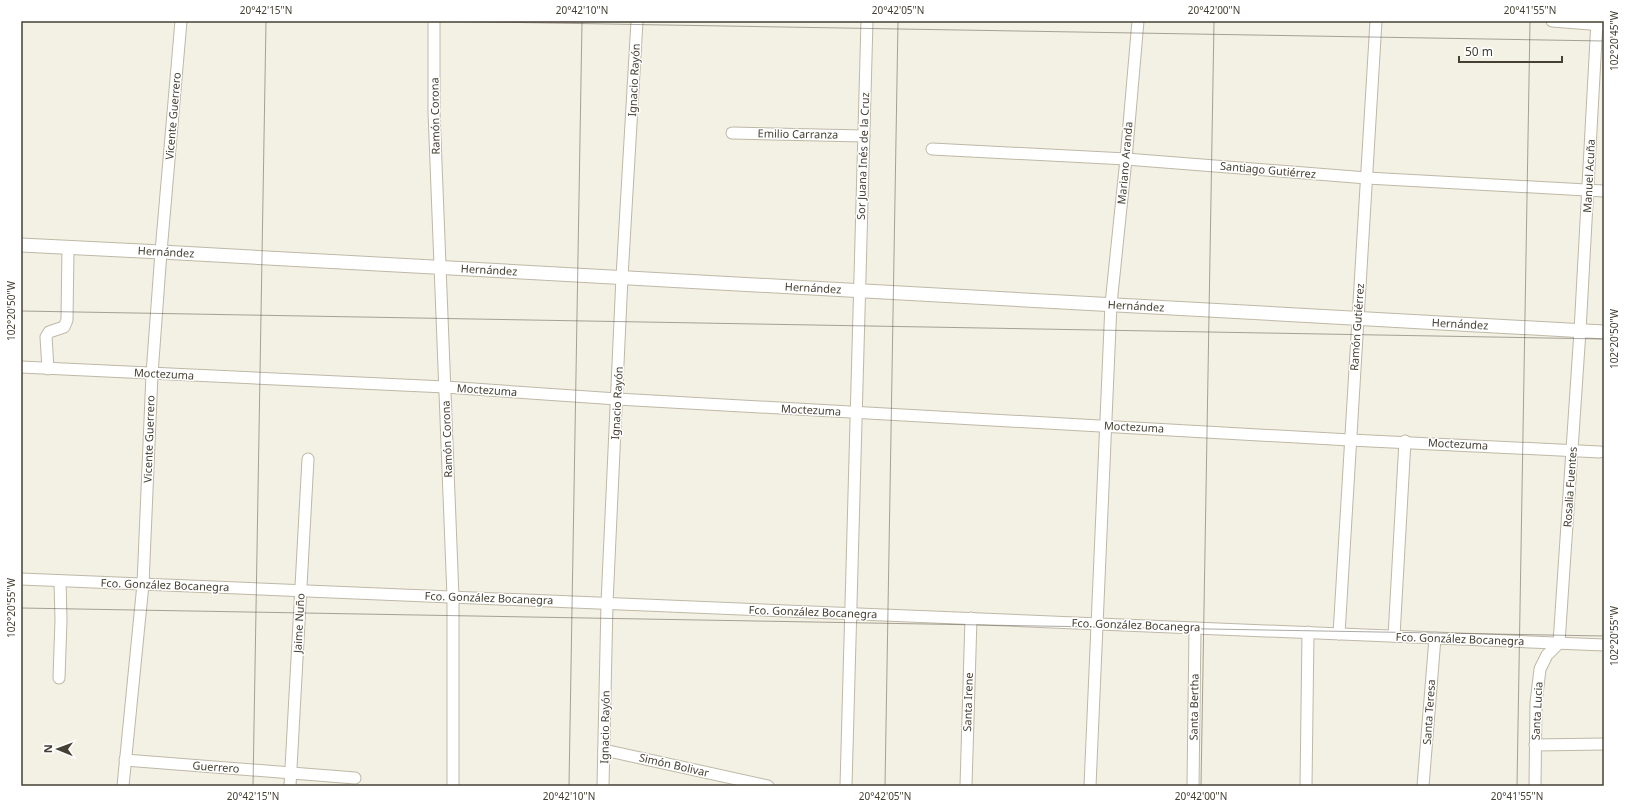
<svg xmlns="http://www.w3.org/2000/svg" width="1625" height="807" viewBox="0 0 1625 807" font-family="'Noto Sans',sans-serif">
<rect width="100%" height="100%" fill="#f3f0e4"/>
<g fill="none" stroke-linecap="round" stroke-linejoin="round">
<!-- minor casing -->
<g stroke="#bfb8a6" stroke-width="13">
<g id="minor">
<path d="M434,21V112L453,597V786"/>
<path d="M1552,21L1603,25"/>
<path d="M732,133L864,136"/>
<path d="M932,149L1126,159L1367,178L1604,191"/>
<path d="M21,367L445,387L617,399L1350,440L1600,452"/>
<path d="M48,369L46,337L49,332L64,327L67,320L68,247"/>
<path d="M21,579L1604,645"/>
<path d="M1339,634L1376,21"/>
<path d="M1394,636L1405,441"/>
<path d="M1559,643L1580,331L1597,21"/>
<path d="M59,678L61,620L60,581"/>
<path d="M1535,745L1604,744"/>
<path d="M604,750L768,786"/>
<path d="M125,760L355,778"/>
<path d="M123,786L143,584L152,374L161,252L181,21"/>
<path d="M290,786L308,459"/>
<path d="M603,786L607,603L622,277L637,21"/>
<path d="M846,786L867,21"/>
<path d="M966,786L971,618"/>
<path d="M1090,786L1111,304L1126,159L1138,21"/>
<path d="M1193,786L1195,628"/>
<path d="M1306,786L1308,632"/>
<path d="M1423,786L1435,638"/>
<path d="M1535,786L1536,703L1540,669L1547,655L1559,643"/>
</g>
</g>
<!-- tertiary casing -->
<g stroke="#bfb8a6" stroke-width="15">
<path id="tertiary" d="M21,245L161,252L1604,332"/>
</g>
<!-- minor -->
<use href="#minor" stroke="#fff" stroke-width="11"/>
<!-- tertiary -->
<use href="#tertiary" stroke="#fff" stroke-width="13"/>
</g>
<!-- ticks -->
<path fill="none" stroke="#454033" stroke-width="1" stroke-opacity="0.45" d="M431,21L1604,41M21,311L1604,339M21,608L1604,636M253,786L266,21M569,786L582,21M885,786L898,21M1201,786L1214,21M1517,786L1530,21"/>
<g text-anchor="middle" stroke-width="3" stroke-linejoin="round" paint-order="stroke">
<!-- street labels -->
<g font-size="11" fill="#454033" stroke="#fff">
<text transform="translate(634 80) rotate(-87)" y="4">Ignacio Rayón</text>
<text transform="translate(173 116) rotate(-85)" y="4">Vicente Guerrero</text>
<text transform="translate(435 116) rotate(-91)" y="4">Ramón Corona</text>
<text transform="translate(798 134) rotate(1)" y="4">Emilio Carranza</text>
<text transform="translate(863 156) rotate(-88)" y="4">Sor Juana Inés de la Cruz</text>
<text transform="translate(1125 163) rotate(-85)" y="4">Mariano Aranda</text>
<text transform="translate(1268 170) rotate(5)" y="4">Santiago Gutiérrez</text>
<text transform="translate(1589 176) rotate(-87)" y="4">Manuel Acuña</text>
<text transform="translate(166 252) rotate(3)" y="4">Hernández</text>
<text transform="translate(489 270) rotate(3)" y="4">Hernández</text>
<text transform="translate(813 288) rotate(3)" y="4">Hernández</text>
<text transform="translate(1136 306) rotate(3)" y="4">Hernández</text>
<text transform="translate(1460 324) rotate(3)" y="4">Hernández</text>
<text transform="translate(1357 327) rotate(-86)" y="4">Ramón Gutiérrez</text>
<text transform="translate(164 374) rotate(3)" y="4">Moctezuma</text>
<text transform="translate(487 390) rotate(4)" y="4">Moctezuma</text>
<text transform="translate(617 403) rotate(-87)" y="4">Ignacio Rayón</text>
<text transform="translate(811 410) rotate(3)" y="4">Moctezuma</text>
<text transform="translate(1134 427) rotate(3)" y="4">Moctezuma</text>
<text transform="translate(149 439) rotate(-88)" y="4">Vicente Guerrero</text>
<text transform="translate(447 439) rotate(-92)" y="4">Ramón Corona</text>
<text transform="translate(1458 444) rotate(3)" y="4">Moctezuma</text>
<text transform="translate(1570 487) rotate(-86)" y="4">Rosalia Fuentes</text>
<text transform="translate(165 585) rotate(2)" y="4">Fco. González Bocanegra</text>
<text transform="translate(489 598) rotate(2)" y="4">Fco. González Bocanegra</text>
<text transform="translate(813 612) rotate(2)" y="4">Fco. González Bocanegra</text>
<text transform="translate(299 623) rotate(-87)" y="4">Jaime Nuño</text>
<text transform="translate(1136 625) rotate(2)" y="4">Fco. González Bocanegra</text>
<text transform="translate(1460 639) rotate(2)" y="4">Fco. González Bocanegra</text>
<text transform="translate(968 702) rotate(-88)" y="4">Santa Irene</text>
<text transform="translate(1194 707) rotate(-89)" y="4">Santa Bertha</text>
<text transform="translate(1537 711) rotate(-87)" y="4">Santa Lucia</text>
<text transform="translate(1429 712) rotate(-86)" y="4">Santa Teresa</text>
<text transform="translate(605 727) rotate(-89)" y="4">Ignacio Rayón</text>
<text transform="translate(674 765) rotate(13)" y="4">Simón Bolivar</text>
<text transform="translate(216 767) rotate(4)" y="4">Guerrero</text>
</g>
</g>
<!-- border -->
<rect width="1625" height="807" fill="none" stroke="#ffffff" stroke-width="44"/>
<!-- north arrow -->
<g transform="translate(58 749) rotate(271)" stroke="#ffffff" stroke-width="3" paint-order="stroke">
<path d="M0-3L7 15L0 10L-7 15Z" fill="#454033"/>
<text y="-6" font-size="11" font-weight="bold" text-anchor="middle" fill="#454033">N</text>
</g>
<!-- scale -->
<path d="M1459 56v6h103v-6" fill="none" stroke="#454033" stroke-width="2"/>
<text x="1465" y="56" font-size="12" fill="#454033" stroke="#ffffff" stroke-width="3" paint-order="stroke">50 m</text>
<rect x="22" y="22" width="1581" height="763" fill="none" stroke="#454033" stroke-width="1.5"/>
<g font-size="10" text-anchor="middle" fill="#454033">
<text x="266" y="14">20°42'15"N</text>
<text x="582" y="14">20°42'10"N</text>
<text x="898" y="14">20°42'05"N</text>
<text x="1214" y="14">20°42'00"N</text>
<text x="1530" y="14">20°41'55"N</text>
<text transform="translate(1614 41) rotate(-90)" y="4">102°20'45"W</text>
<text transform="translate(11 311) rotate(-90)" y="4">102°20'50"W</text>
<text transform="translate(1614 339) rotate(-90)" y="4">102°20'50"W</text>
<text transform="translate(11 608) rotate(-90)" y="4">102°20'55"W</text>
<text transform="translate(1614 636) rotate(-90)" y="4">102°20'55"W</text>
<text x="253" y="800">20°42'15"N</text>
<text x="569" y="800">20°42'10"N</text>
<text x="885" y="800">20°42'05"N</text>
<text x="1201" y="800">20°42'00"N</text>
<text x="1517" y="800">20°41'55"N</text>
</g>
</svg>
